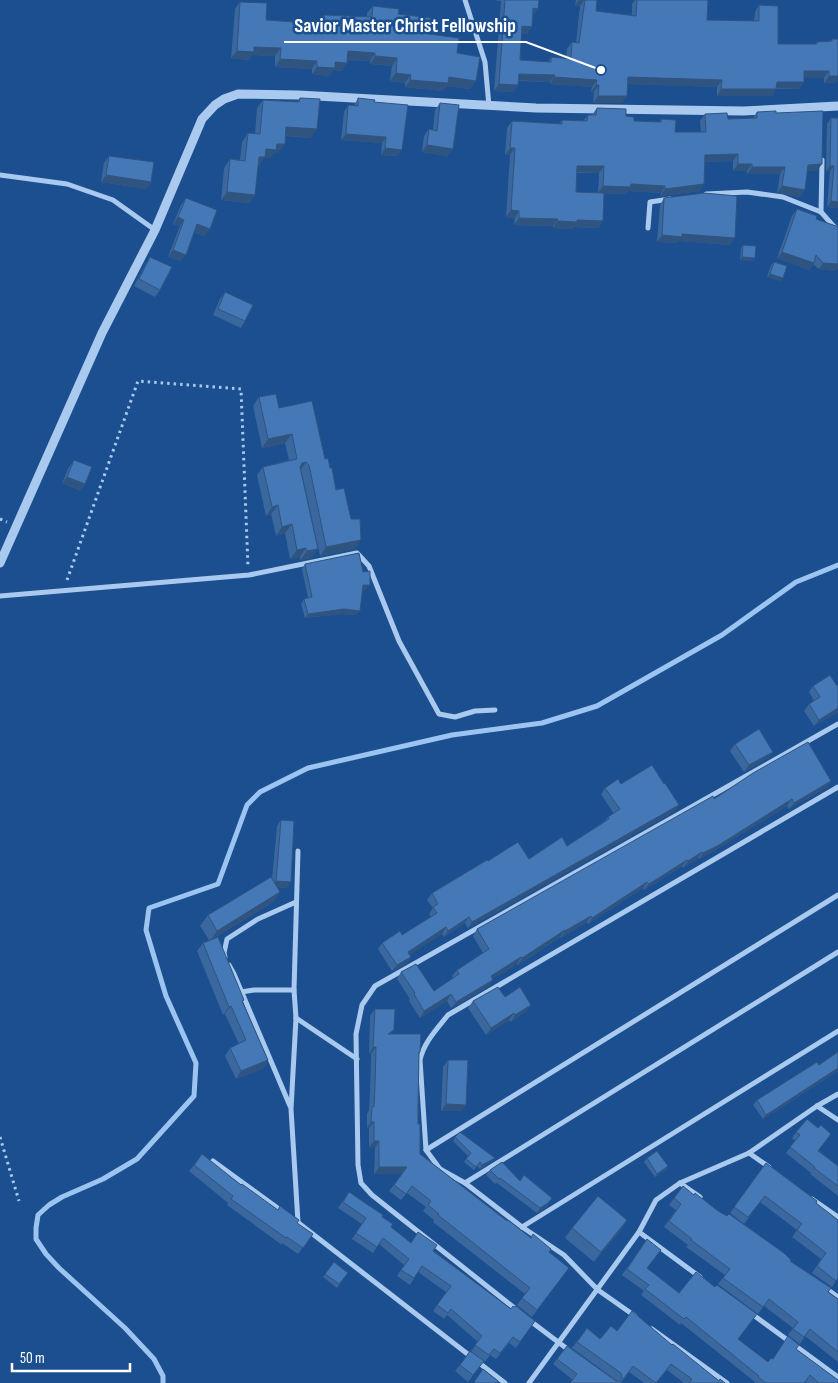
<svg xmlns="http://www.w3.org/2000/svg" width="838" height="1383" viewBox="0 0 838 1383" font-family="'Sofia Sans Condensed',sans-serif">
<rect width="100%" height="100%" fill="#1b4f8f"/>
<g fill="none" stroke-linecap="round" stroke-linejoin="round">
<!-- stream -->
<path stroke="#9cc4f0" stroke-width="5" d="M163,1383V1376L154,1359L125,1328L59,1268L46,1254L36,1239V1228L38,1215L49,1205L62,1197L103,1179L137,1159L194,1096L196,1063L166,996L146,930L149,908L218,884L247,805L260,792L308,768L452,735L542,723L597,706L722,635L796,582L838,565"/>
<!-- path -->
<g stroke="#a9c9ee" stroke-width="3" stroke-dasharray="2.5 4" stroke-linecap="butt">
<path d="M0,519L7,522"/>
<path d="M67,580L138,381L241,389L248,567"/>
<path d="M0,1137L19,1201"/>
</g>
<!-- minor -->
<g stroke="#a9c9ee" stroke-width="5">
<path d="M465,0L485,62L489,106"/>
<path d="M0,175L67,184L113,200L155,230"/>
<path d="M706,194L747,192L783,197L821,212L838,231"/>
<path d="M821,212L822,160"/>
<path d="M648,228L650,202L670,199"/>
<path d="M0,596L249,575L357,553L369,566L399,641L439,714L455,717L475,711L495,710"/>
<path d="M225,957L224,953L227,939L258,919L296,902"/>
<path d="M229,965L234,974L290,1106"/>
<path d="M241,992L254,990H294"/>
<path d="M296,1018L357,1059"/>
<path d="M817,1106L838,1120"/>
<path d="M426,1150L838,895"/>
<path d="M749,1153L769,1167"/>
<path d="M213,1161L283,1212"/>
<path d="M465,1183L838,952"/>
<path d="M680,1183L700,1197"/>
<path d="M812,1199L838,1217"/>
<path d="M296,1221L505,1383"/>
<path d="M298,1222L291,1109L296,1018L294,990L298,851"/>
<path d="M522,1227L838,1031"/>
<path d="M639,1232L700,1277"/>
<path d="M824,1287L838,1297"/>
<path d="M517,1310L372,1195L361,1183L358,1165L356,1034L362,1005L375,986L838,724"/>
<path d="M752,1314L838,1377"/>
<path d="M635,1316L598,1290L564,1255L522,1227L465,1183L440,1169L426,1150L420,1060C424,1042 437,1029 448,1015L838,787"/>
<path d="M529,1320L570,1351"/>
<path d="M652,1329L727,1383"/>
<path d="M529,1383L639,1232L656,1200L680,1183L749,1153L817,1106L838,1094"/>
</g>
<!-- tertiary -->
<path stroke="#a9c9ee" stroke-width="9" d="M0,563L102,333L155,230L202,119L215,105L224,99L238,94L298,95L536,108L743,111L838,106"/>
</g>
<!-- wall -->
<g fill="#3a679d">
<path d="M494,0H539L534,15H533L527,34L521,33L520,60L548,62L551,57L566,58L567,49L572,42L576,43L580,6L575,5L576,0H597L596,11L632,15V4L635,0H708L707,20L754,21L755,12L759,5L778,44H815L817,42L830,41L832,39H838V82L824,83V78H804V82L799,89H776L772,96H717V87L628,84L622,103H593L594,92H591L592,87L550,84V82L519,81L518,85L513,92L494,91L501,1Z"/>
<path d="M240,2L266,20L318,23L324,15L367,17V13L373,6L398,14L457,53L470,89L447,86L443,91L405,87V83L390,81L392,66L370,64V61L347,60L342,71L333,70L329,76L312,74V69L275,67V56L252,55L249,60L231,58L235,9Z"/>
<path d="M300,98L311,138L285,136L278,153H274L270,158H264L258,166L255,195L249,203L221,200L224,168L230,159L240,160L242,142L248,133L255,134L257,108L263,100L297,102Z"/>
<path d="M358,98L374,102L398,156L381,155L382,143L341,140L344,112L348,105L354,106Z"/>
<path d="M440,103L448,156L422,152L424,136L429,129L433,130L435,110Z"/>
<path d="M597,108L626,116L634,121L659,122L661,119L675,132H701L700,121L705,114L728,119L753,118L757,112L776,113L817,171H807L800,197L777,193L780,174H747V171H733V161L705,162L700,191L660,196L661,193L628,191L626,194L598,193L599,173H577L576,192L603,221L598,228L574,227L572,229L553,228V226L514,225L515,218L506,217L510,155H505L507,128L512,121L559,124L562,120L583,121L588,115H592Z"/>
<path d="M831,118H838V208L827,207L830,171H826L827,124Z"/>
<path d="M109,156L147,189L101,182L104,163Z"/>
<path d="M186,198L205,236L194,232L181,261L168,257L180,226L173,224L181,205Z"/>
<path d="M664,198L730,245L679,241L677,243L657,242L660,205Z"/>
<path d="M797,209L816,219L838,228V268L835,271L819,269L813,264L809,270L777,258L792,216Z"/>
<path d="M743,245L755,258L753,261L740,260L741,248Z"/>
<path d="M150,257L160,290L155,297L134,286L146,264Z"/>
<path d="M774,262L780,281L767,277L771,265Z"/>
<path d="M225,292L245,321L241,328L213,315L220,299Z"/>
<path d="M259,397L279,408L325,459L330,468L355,549L320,556L302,474L301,473L312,558L300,560V557L290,559L285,533L276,536L271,514L266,516L257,475L263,467L289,460L285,443L262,448L253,406Z"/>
<path d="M74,460L85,484L80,491L62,483L69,467Z"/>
<path d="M305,564L367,589L362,590L357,615L341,614L305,618L301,604L304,599L308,598L302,569Z"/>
<path d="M813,686L838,712L814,726L804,711L809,704L814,701L809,692Z"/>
<path d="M735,744L773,752L768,758L744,772L730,751Z"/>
<path d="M831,781L827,787L789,809L787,806L714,851L699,859L698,858L683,868L682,866L644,890L643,888L588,924L587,922L561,938L560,937L518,965L517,964L492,979L489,986L451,1008L447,1001L420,1018L409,1001L410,999L397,979L401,972L434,991L453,978L452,976L457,970L483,953L473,936L477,929L714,799Z"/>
<path d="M621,784L675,811L468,928L465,923L444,937L442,934L410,954L411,957L407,963L392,971L378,949L382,943L402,935L431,917L429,914L433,908L427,900L432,893L488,861L529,859L567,846L605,821L608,817L614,814L601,794L605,788Z"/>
<path d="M281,820L287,888L277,887L280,892L273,902L213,939L244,1000L242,1003L268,1060L263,1069L236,1079L225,1056L230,1048L239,1044L225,1014L223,1015L197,951L203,943L209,940L200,926L208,915L272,879L277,826Z"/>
<path d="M505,997L531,1005L526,1011L511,1022L509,1020L486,1035L468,1008L473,1001Z"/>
<path d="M375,1009L392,1034L420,1052L419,1054L418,1124L420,1154L569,1268L532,1317L517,1305L525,1294L433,1222L434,1220L423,1211L426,1207L407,1193L401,1200L389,1191L402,1174H374L375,1148L369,1147V1128H367V1114L369,1110L370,1093L371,1054H369L370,1016Z"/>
<path d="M838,1052V1071L763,1119L753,1105L757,1100L819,1065Z"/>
<path d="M448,1060L466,1105L461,1111H441L443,1067Z"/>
<path d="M796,1132L838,1166V1196L810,1174L811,1173L786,1153L795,1141L792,1138Z"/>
<path d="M455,1137L495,1158L492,1161L480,1169L477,1166L474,1170L464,1162L468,1156L453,1141Z"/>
<path d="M647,1158L668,1166L666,1170L655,1177L644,1162Z"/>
<path d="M766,1163L816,1203L838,1278L832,1287L812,1273L821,1259L792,1237L797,1230L760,1202L744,1224L730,1213Z"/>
<path d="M194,1165L241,1185L313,1234L298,1254L282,1243V1245L227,1205L228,1203L189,1171Z"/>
<path d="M490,1170L520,1181L552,1198L545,1208L537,1213L497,1183L495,1184L486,1175Z"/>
<path d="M349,1192L382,1217L391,1227L411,1243L433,1251L511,1309L535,1321L516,1348L509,1343L496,1359L490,1355L485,1362L471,1351L478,1342L447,1315L444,1319L433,1311L446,1292L418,1272L410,1285L397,1276L404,1265L379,1244L373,1253L352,1239L362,1224L338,1208Z"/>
<path d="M694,1195L790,1261L838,1299V1362L805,1336L800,1344L788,1335L793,1328L764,1306L758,1314L718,1284L725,1275L686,1247L688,1245L664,1227L676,1210L669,1205L674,1198Z"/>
<path d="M627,1220L620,1231L594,1262L565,1238L572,1228Z"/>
<path d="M647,1239V1269L679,1293L753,1320L738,1339L768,1362L772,1359L796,1349L838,1383H807L805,1382L804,1383H754L755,1382L681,1323L680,1325L641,1295L644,1291L622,1275Z"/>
<path d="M334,1262L348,1273L337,1288L323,1277Z"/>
<path d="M587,1328L600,1339L617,1331L672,1345L719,1381L725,1383H684L667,1370L656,1383H644L629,1372L621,1383H570L573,1380L553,1364L567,1346L616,1381H617L572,1348Z"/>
<path d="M460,1365L479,1368L468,1382L455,1371Z"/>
</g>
<!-- shaded-wall -->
<g fill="#305480">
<path d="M579,0H584L580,6L575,5Z"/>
<path d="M533,8L538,9L534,15H528Z"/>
<path d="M522,26L532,27L527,34L517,33Z"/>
<path d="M254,47L281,48L275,56L252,55L249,60L231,58L237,51Z"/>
<path d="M348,51L375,53L370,61L342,59Z"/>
<path d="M375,56L397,58L392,66L370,64Z"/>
<path d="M280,59L317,61L312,69L275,67Z"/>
<path d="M335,62L347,63L342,71L333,70L329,76L312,74L317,67Z"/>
<path d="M804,71H829L824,78H799Z"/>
<path d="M396,73L411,75L405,83L390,81Z"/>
<path d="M519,74L555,75L550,82L514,80Z"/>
<path d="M829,76H838V82L824,83Z"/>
<path d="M449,77L476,81L470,89L447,86L443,91L405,87L410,80Z"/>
<path d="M554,77L597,80L592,87L550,84Z"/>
<path d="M628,77L722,80L717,87L623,84Z"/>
<path d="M777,82H804L799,89L772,88Z"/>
<path d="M499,84L518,85L513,92L494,91Z"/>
<path d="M596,85H599L594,92H591Z"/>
<path d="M721,89H776L772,96H717Z"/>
<path d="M598,96H627L622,103H593Z"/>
<path d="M286,127L317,129L311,138L280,135Z"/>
<path d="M346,134L386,137L382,143L341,140Z"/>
<path d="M277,144H285L278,153H274L270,158H264L259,166L253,165L266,149Z"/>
<path d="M427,145L453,149L448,156L422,152Z"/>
<path d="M385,148L402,150L398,156L381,155Z"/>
<path d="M510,148H515L510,155H505Z"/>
<path d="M738,154L733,161L700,162L705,155Z"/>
<path d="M738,164H752L747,171H733Z"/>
<path d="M822,164L817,171H803L808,165Z"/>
<path d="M577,166H604L599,173L572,172Z"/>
<path d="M830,166H834L830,171H826Z"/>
<path d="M752,167H785L780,174H747Z"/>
<path d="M106,175L151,182L147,189L101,182Z"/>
<path d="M631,184L665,186L661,193L628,191L626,194L598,193L603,186Z"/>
<path d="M704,184L700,191L660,196L665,189Z"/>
<path d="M782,186L805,190L800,197L777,193Z"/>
<path d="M227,192L255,195L249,203L221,200Z"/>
<path d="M831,201L838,202V208L827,207Z"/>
<path d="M511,210L519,211L515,218L506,217Z"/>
<path d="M178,217L184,220L180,226L173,224Z"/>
<path d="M519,218L558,219L553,226L514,225Z"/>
<path d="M577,220L603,221L598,228L574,227L572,229L553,228L557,221Z"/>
<path d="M197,224L210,229L205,236L192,231Z"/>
<path d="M682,234L735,238L730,245L679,241L677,243L657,242L662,235Z"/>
<path d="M173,250L186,255L181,261L168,257Z"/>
<path d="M782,252L814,263L809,270L777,258Z"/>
<path d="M742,257L755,258L753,261L740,260Z"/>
<path d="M823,263L838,264V268L835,271L819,269Z"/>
<path d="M770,274L783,278L780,281L767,277Z"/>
<path d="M292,434L285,443L262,448L268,439Z"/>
<path d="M306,462L300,471H295L302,463Z"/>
<path d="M67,477L85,484L80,491L62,483Z"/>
<path d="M278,505L271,514L266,516L272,507Z"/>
<path d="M292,524L285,533L276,536L282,527Z"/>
<path d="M361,540L355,549L320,556L326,547Z"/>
<path d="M306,548L300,557L290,559L297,550Z"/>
<path d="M318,549L312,558L300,560L307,551Z"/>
<path d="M363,585H370L367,589L360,590Z"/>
<path d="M344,609L360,611L357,615L341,614L305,618L308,614Z"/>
<path d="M838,708V712L814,726L819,720Z"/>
<path d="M773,752L768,758L744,772L749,765Z"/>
<path d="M831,781L827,787L789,809L794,803Z"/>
<path d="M792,799L787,806L714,851L699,859L703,853Z"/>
<path d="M679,805L675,811L468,928L472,922Z"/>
<path d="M702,852L698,858L683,868L688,861Z"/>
<path d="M687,860L682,866L644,890L649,884Z"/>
<path d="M276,881L291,882L287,888L272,887Z"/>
<path d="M647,882L643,888L588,924L592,918Z"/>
<path d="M280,892L273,902L210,941L217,931Z"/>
<path d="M591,916L587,922L561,938L565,931Z"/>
<path d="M469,917L465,923L444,937L448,931Z"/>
<path d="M446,927L442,934L404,958L408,952Z"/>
<path d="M565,930L560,937L518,965L522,958Z"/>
<path d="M411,957L407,963L392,971L397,965Z"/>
<path d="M521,957L517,964L486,983L491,976Z"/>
<path d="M493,980L489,986L451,1008L456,1002Z"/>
<path d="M451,994L447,1001L420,1018L424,1011Z"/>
<path d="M531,1005L526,1011L511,1022L515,1015Z"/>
<path d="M231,1006L225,1014L223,1015L229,1007Z"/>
<path d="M514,1013L509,1020L486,1035L491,1028Z"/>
<path d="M373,1047H376L371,1054H369Z"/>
<path d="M268,1060L263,1069L236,1079L241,1071Z"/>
<path d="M838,1068V1071L763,1119L766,1115Z"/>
<path d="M446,1104L466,1105L461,1111H441Z"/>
<path d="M371,1122H374L369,1128H367Z"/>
<path d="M374,1141H379L375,1148L369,1147Z"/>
<path d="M495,1158L492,1161L480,1169L482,1165Z"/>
<path d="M668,1166L666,1170L655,1177L657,1174Z"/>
<path d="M379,1167H407L402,1174H374Z"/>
<path d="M548,1203L545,1208L537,1213L540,1208Z"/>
<path d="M627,1220L620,1231L594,1262L601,1252Z"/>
</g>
<!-- building -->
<g fill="#4478b7" stroke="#305480">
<path d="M505,0H539L538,9L533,8L532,27L522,26L520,60L551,62V57L571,59L572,42L579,43L585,0H597L596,11L636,16L637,0H708L707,20L759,21V5L778,6V44H817V42L832,41V39H838V76H829V71H804V82H777L776,89H721L722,80L628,77L627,96H598L599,85H596L597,80L554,77L555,75L519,74L518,85L499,84Z"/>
<path d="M240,2L267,3L266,20L323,24L324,15L372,17L373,6L399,9L398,14L431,18L429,34L459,38L457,53L480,57L476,81L449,77L448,83L410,80L411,75L396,73L397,58L375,56V53L348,51L347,63L335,62V68L317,67V61L280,59L281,48L254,47V52L237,51Z"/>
<path d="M300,98L320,99L317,129L286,127L285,144H277L276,150L266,149L265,157H259L255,195L227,192L230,159L245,161L248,133L260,134L263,100L299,102Z"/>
<path d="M358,98L375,100L374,102L408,105L402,150L385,148L386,137L346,134L348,105L358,106Z"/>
<path d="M440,103L459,105L453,149L427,145L429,129L437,131Z"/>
<path d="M597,108L626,109V116L634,117V121L661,122V119L676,120L675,132H706L705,114L727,113L728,119L757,118V112L776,111V113L823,111L822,164L808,165L805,190L782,186L785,167H752V164H738V154L705,155L704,184L665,189V186L631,184L630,187L603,186L604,166H577L576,192L604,193L603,221L577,220V222L557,221L558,219L519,218V211L511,210L515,148H510L512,121L562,124V120L587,121L588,115H596Z"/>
<path d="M831,118H838V202L831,201L834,166H830Z"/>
<path d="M109,156L154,162L151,182L106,175Z"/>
<path d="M704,193L737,196L735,238L682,234V237L662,235L664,198Z"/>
<path d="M186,198L217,210L210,229L197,224L186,255L173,250L184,220L178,217Z"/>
<path d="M797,209L817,216L816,219L836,226L838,228V264L823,263L816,255L814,263L782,252Z"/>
<path d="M743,245L756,246L755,258L742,257Z"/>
<path d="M150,257L172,267L160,290L139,279Z"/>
<path d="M774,262L787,266L783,278L770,274Z"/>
<path d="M225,292L253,305L245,321L218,309Z"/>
<path d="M276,394L279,408L312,401L325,459L328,458L330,468H332L336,490L344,488L351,519H360L361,540L326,547L309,465L306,462L302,463L300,467L318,549L307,551L306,548L297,550L292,524L282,527L278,505L272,507L263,467L297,459L292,434L268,439L259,397Z"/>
<path d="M74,460L92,467L85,484L67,477Z"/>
<path d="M359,553L363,572L370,571V585H363L360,611L344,609L308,614L304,599L312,597L305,564Z"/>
<path d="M830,675L837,686L838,685V708L819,720L809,704L820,697L813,686Z"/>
<path d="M759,729L773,752L749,765L735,744Z"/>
<path d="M808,742L831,781L794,803L792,799L719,845L703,853L702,852L688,861L687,860L649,884L647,882L592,918L591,916L565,931V930L522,958L521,957L491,976L493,980L456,1002L451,994L424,1011L414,994L415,993L401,972L416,964L434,991L459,974L457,970L489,949L477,929L713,796L714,799L753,773Z"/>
<path d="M652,765L664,784L665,783L679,805L472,922L469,917L448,931L446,927L408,952L411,957L397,965L382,943L400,931L402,935L437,913L433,907L438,904L432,893L487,860L488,861L518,842L529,859L562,837L567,846L609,819L608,817L620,809L605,788L618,779L621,784Z"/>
<path d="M281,820L294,821L291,882L276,881Z"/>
<path d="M271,877L280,892L217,931L208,915Z"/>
<path d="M218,937L244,1000L242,1001L268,1060L241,1071L230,1048L246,1040L231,1006L229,1007L203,943Z"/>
<path d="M498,987L505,997L520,987L531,1005L515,1015L514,1013L491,1028L473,1001Z"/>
<path d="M375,1009H395L394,1030L388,1034H421L420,1052H419L418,1107V1124H420V1154L507,1221L508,1220L531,1238L533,1234L551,1249L549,1252L569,1268L537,1310L522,1298L530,1288L438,1215L439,1214L428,1205L431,1201L412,1186L406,1194L394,1185L407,1167H379V1141H374V1122H371L372,1107H374L375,1086L376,1047H373Z"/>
<path d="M838,1052V1068L766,1115L757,1100L817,1062L819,1065Z"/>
<path d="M448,1060H468L466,1105L446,1104Z"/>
<path d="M807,1119L818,1128L821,1125L831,1134L818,1151L838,1166V1186L814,1168L815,1167L790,1147L800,1135L796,1132Z"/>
<path d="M460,1132L495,1158L482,1165L480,1162L476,1167L466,1159L471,1153L455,1137Z"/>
<path d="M657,1151L668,1166L657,1174L647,1158Z"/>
<path d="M202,1154L241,1185L242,1184L278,1210L280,1206L299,1220L297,1223L313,1234L303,1248L287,1237L286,1238L231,1199L233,1196L194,1165Z"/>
<path d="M502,1162L520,1181L524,1175L552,1198L548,1203L540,1208L500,1178L499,1179L490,1170Z"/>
<path d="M766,1163L817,1201L816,1203L838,1220V1278L836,1281L817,1266L826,1253L797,1230L802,1224L765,1196L748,1217L734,1207Z"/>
<path d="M683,1186L694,1195L695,1193L718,1211L727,1216L729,1214L784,1253L791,1260L790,1261L831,1288L828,1292L838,1299V1352L810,1329L804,1337L793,1329L798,1322L769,1299L763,1307L723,1278L730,1269L691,1240L692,1239L669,1221L681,1204L674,1198Z"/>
<path d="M349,1192L383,1215L382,1217L393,1224L391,1227L411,1243L418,1232L437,1245L433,1251L511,1309L513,1306L515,1307L516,1306L535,1321L520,1342L513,1337L500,1353L494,1349L489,1355L475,1345L482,1336L451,1309L448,1313L437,1305L451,1286L422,1266L414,1278L401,1270L409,1259L383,1238L377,1247L356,1233L366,1218L343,1202Z"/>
<path d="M598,1196L627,1220L601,1252L572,1228Z"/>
<path d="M647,1239L661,1250L647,1268L679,1293L696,1272L715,1287L717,1285L757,1314L738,1339L768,1362L771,1358L773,1359L788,1336L799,1345L796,1349L838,1380V1383H819L810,1375L804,1383H766L758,1377L759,1376L686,1317L684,1319L645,1289L649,1285L627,1269Z"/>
<path d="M334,1262L348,1273L339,1284L325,1274Z"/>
<path d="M632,1311L672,1345L673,1344L719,1381L720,1379L725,1383H689L692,1379L671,1364L656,1383L633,1366L620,1383H570L577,1374L557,1359L567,1346L616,1381H620L622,1377L621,1373L577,1342L587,1328L600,1339L611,1326L617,1331Z"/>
<path d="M470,1351L484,1361L473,1375L460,1365Z"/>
<path d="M483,1369L498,1381L497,1383H475L474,1382Z"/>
</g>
<!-- callouts -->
<path fill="none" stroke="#fff" stroke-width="2" d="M601 70L526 42H284"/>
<circle fill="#fff" stroke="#1b4f8f" stroke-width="2" cx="601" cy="70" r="5"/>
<g font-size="20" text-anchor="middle" font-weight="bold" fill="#fff" stroke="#1b4f8f" stroke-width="5" stroke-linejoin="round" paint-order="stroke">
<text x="405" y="32">Savior Master Christ Fellowship</text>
</g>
<!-- scale -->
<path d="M12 1363v8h118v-8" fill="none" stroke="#ffffff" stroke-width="2.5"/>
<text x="20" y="1363" font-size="15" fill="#ffffff" stroke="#1b4f8f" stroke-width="4" paint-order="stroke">50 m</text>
</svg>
